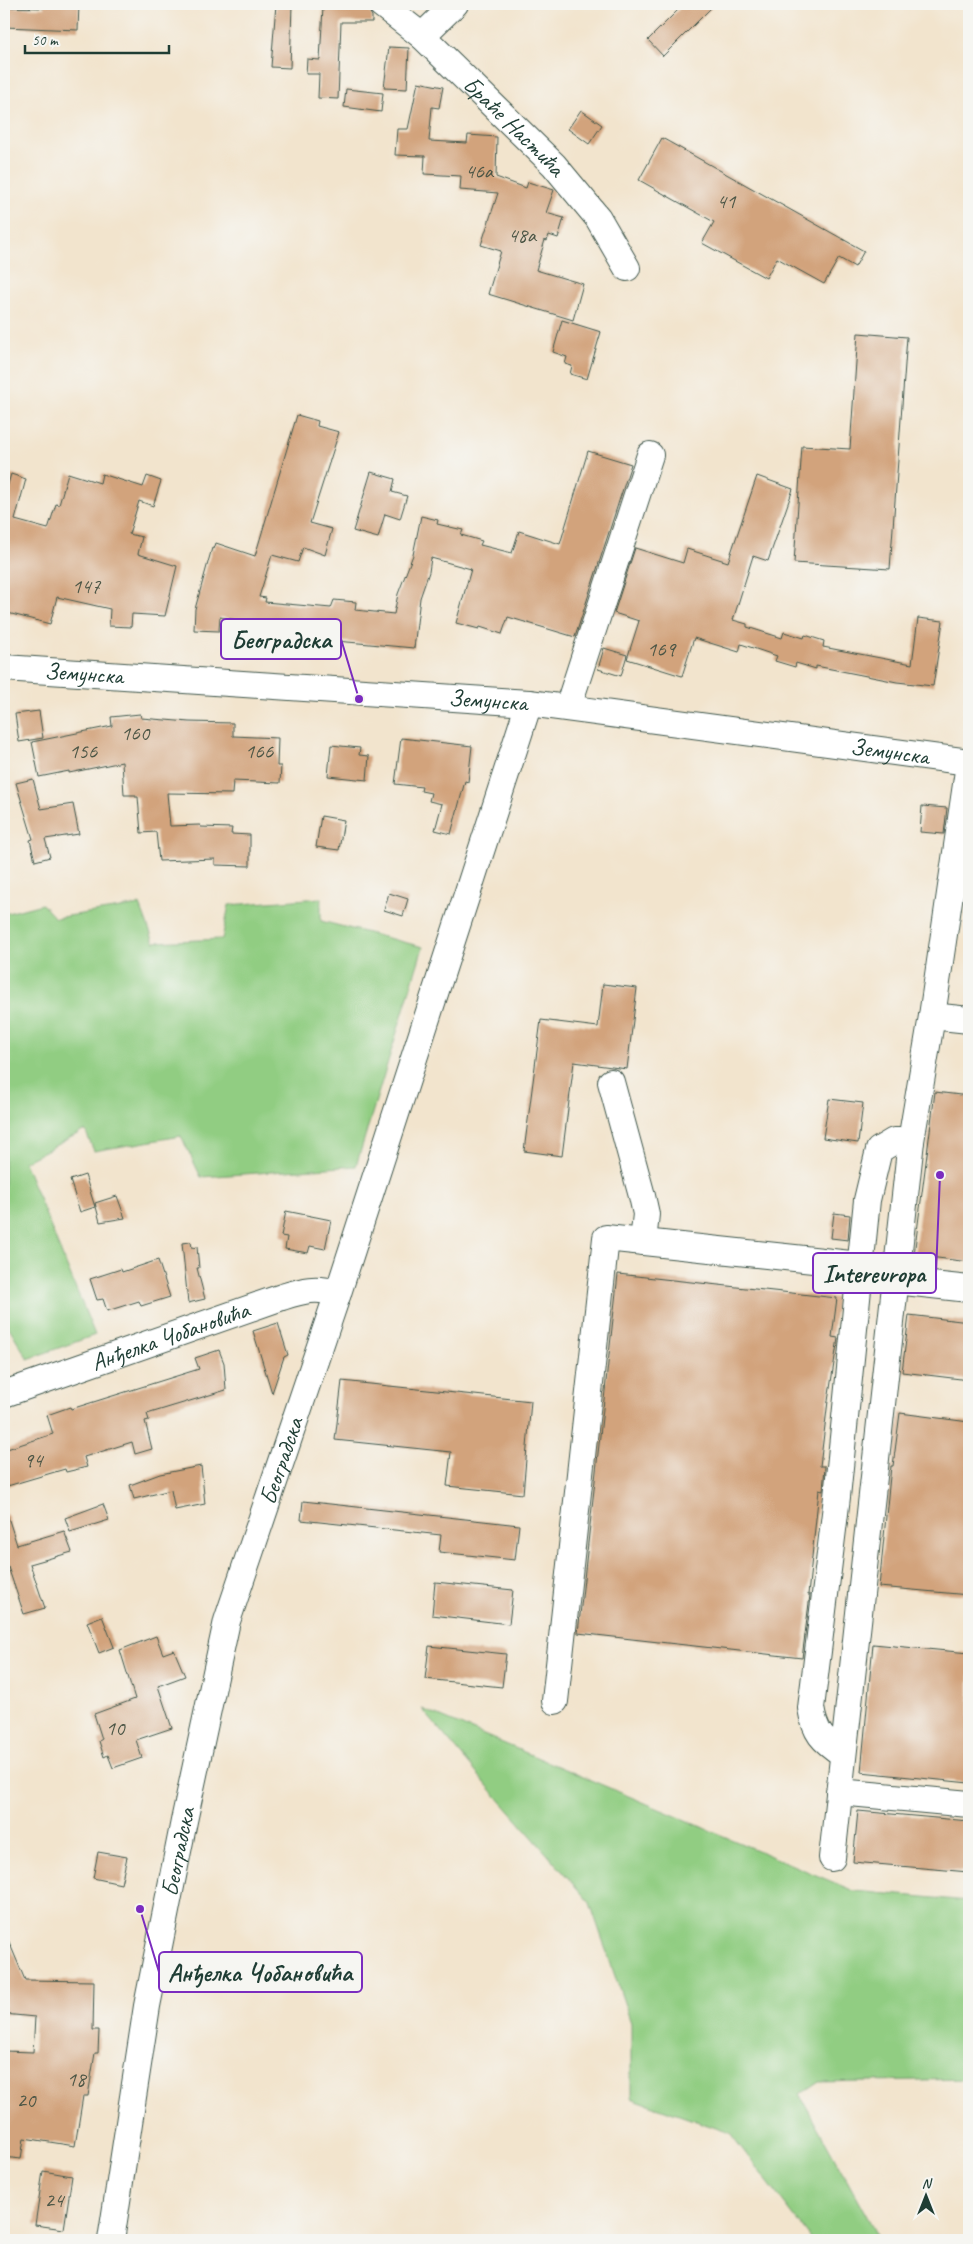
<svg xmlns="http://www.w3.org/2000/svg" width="973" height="2244" viewBox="0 0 973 2244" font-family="Caveat,sans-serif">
<rect width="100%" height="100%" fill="#f6f6f2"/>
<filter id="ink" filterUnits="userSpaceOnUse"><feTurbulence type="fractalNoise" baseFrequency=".02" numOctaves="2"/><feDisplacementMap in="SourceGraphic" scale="10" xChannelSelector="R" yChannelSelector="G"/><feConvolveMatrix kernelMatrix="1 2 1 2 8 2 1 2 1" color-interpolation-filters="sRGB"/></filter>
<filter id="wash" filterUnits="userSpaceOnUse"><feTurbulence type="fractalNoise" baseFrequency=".0096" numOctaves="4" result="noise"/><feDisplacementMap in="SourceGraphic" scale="20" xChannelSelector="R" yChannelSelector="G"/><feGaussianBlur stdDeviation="1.12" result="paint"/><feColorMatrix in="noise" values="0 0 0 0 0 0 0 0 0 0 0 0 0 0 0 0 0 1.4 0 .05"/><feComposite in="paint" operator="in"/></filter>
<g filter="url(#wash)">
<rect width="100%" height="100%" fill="#f2e4cd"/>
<!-- green -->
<g fill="#91cd82" stroke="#58855b">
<path d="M321,898V921L423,947L356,1166L201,1177L181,1136L94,1151L85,1130L24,1162L95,1335L28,1359L4,1319V914L42,904L55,918L140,905L154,942L222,939L229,905Z"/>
<path d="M422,1709L854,1891L969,1901V2079L819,2082L800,2095L880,2240H812L730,2133L631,2098V2023L590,1903L491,1790Z"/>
</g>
<g id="blocks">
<!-- building -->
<g fill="#d2a37c">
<path d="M44,4H79L78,30L4,27V7L44,8Z"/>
<path d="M276,4H292L290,68L271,67Z"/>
<path d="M684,4H715L663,56L648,40Z"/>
<path d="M323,7L367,8L372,16V22H341L338,99L318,98L319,74H306L307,59L320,60Z"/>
<path d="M389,47L409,48L407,89L384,88Z"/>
<path d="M418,82L443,87L439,108L432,107L429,141L467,143L468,135L497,137L496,177L526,188L528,182L554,190L546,213L564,218L558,238L549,235L547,241L545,240L536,270L583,284L573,320L488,294L501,251L481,245L498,193L460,190L461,176L424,174L425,156L395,155L397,129H408Z"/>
<path d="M346,89L383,93L381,112L344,107Z"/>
<path d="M581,110L602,125L589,144L568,129Z"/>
<path d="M662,138L864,251L855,267L839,258L824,284L777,258L766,278L702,243L714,222L639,180Z"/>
<path d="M562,320L601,332L587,379L570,374L572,366L565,364L567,357L553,352Z"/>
<path d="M858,333L907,337L890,569L794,563L802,446L850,449Z"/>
<path d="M297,415L318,421L317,426L339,432L310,523L332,529L325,555L303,547L298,562L272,555L259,597L266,598L265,602L331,608L334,600L356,602L355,610L394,614L398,594L413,555L421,516L438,520L437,524L463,530L461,535L482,541L480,545L512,553L519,531L560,544L588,451L631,464L575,637L508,617L502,634L480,627L479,629L456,623L471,569L431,558L429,572L420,598L414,648L281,636L282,628L220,617L219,631L194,630L195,609L212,548L214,549L216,543L255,556Z"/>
<path d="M371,472L395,479L392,492L407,496L400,519L385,514L378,538L353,531Z"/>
<path d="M68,473L100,483L102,474L143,487L147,476L161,481L153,506L139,501L129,534L142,537L138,554L177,566L165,616L132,614L131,627L109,626L110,609L57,597L50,624L4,612V498L11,474L26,479L15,520L48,529L56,504L59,505Z"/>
<path d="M757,476L793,489L768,561L753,556L733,620L747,624V627L782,638L784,632L804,638L805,635L824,641L823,647L912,664L918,618L943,621L933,686L897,682L816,666V669L796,663L795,667L775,661L777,656L741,644L739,652L694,638L682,676L627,659L639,621L614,613L635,548L683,563L687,549L728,562Z"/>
<path d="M604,648L627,655L621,676L598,669Z"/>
<path d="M39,711L43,738L19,742L15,714Z"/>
<path d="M140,714L141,718L189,722L233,723V736L278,738L277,766H281L280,783L233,781L232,794L167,793L170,826L200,825L201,827L232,828L231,834L250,835V866L215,865V859L159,861L156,832L141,833L138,797H135V795H124L122,762L69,773V771L39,777L32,742L112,726L111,717Z"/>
<path d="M401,738L472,746L468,782L465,781L451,834L435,830L442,804L429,801L431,793L421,791L422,787L395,784Z"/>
<path d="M331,745L360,748L359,755L369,756L367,780L328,776Z"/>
<path d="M33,779L41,809L73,804L79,834L45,839L50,857L35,861L30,840L33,839L16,783Z"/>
<path d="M922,806L947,808L944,834L920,832Z"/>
<path d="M321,816L344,820L339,850L316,847Z"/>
<path d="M389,893L408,899L403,916L384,910Z"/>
<path d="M603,984L637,988L627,1069L574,1062L562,1156L524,1151L541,1020L598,1027Z"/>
<path d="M935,1092L969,1096V1262L914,1255Z"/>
<path d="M829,1099L863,1103L858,1143L823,1138Z"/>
<path d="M85,1175L95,1207L80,1212L70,1180Z"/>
<path d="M117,1196L125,1218L100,1222L95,1203Z"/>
<path d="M286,1211L331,1220L325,1249L310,1246L308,1253L285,1249L287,1237L281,1236Z"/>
<path d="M834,1213L850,1215L848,1240L831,1238Z"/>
<path d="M191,1242L192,1248L197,1247L199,1268H197L205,1299L188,1303L182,1243Z"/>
<path d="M158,1260L170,1297L141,1306L139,1301L107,1311L103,1299L97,1300L90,1279L121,1269L122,1272Z"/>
<path d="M618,1274L837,1298L832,1337L838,1338L828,1401L820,1466H825L823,1491L819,1490L808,1595H810L802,1658L578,1633Z"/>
<path d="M909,1315L969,1322V1380L902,1372Z"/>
<path d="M278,1323L288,1355L284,1357L272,1393L253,1331Z"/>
<path d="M219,1350L224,1363L226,1390L147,1414L149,1420L145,1421L152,1449L135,1454L132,1442L84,1457L87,1467L66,1472L65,1469L4,1487V1450L53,1434L47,1415L70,1407L71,1409L199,1369L195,1358Z"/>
<path d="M342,1381L531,1401L523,1494L447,1486L451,1452L335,1440Z"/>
<path d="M900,1413L969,1422V1595L879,1587L891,1466H893Z"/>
<path d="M201,1466L205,1504L175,1510L171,1490L134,1499L130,1485L160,1474Z"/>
<path d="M303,1501L519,1525L515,1560L439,1552L441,1535L301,1520Z"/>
<path d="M103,1504L109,1520L70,1532L65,1518Z"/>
<path d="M4,1514H7L17,1545L64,1531L72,1552L30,1564L45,1608L24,1614L8,1567L4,1568Z"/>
<path d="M435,1582L513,1590L509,1624L432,1615Z"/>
<path d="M102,1616L114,1647L99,1653L87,1622Z"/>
<path d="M156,1636L163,1654L174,1650L185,1676L158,1686L172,1728L136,1740L142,1758L113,1768L108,1755L104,1757L99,1741L102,1739L94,1714L135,1699L120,1650Z"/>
<path d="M873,1644L969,1653V1783L861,1772Z"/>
<path d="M429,1646L506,1654L502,1687L425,1679Z"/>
<path d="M858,1811L969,1821V1872L853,1862Z"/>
<path d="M98,1852L127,1857L121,1884L93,1878Z"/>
<path d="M4,1930L25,1980L94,1981L93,2030H99L98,2053H95L88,2096H83L75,2146L24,2138L21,2159L4,2157L6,2106H4V2051L33,2052L35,2017L4,2014Z"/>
<path d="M43,2171L72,2176L64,2229L35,2225Z"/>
</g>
</g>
</g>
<g filter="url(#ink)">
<use href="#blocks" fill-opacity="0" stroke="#3f564b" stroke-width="1"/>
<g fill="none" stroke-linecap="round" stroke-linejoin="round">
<!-- minor casing -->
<g stroke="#3f564b" stroke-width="28">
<g id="minor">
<path id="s1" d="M381,4L422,36L554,165L598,218L627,268"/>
<path d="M422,36L455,4"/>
<path id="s2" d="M4,668L529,703L969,762"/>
<path d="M568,707L650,455"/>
<path d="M932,1016L969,1020"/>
<path d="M611,1082L642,1196L646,1214L643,1242"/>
<path d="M895,1281L969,1289"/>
<path id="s3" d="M4,1394L282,1297C304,1290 315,1287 338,1293"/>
<path d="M555,1701L606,1238L860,1265"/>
<path d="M843,1754C822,1740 815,1733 811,1708L837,1497L867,1200L879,1150L894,1141H911"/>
<path d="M839,1792L969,1804"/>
<path d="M832,1858L911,1141L932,1016L969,764"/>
<path id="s4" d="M111,2240L147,2006L184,1821L227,1621L338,1293L529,703"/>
</g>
</g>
<!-- minor -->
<use href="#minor" stroke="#fff" stroke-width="26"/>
</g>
</g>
<g text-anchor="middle" stroke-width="5" stroke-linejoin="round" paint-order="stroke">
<!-- number labels -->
<g font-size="21" fill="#4c5646">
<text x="479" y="178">46a</text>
<text x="726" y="208">41</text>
<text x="522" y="242">48a</text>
<text x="86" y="593">147</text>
<text x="661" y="656">169</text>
<text x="135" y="740">160</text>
<text x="83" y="758">156</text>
<text x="259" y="758">166</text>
<text x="33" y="1467">94</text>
<text x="115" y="1735">10</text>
<text x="76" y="2086">18</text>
<text x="26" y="2107">20</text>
<text x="54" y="2207">24</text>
</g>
<!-- street labels -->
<g font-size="24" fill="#1f3d34" stroke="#f6f6f2">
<text dy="8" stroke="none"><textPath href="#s1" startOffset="181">Браће Настића</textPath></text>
<text dy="8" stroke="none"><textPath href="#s2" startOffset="80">Земунска</textPath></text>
<text dy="8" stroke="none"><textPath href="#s2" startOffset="485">Земунска</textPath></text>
<text dy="8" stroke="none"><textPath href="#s2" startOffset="890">Земунска</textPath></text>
<text dy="8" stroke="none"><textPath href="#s3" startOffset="176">Анђелка Чобановића</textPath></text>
<text dy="8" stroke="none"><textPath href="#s4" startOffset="799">Београдска</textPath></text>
<text dy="8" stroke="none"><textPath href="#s4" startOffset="394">Београдска</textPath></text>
</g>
</g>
<!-- callouts -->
<path fill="none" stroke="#7b2cbf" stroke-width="2" d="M359 699L341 639M940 1175L936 1273M140 1909L159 1972"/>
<g fill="#7b2cbf" stroke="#f6f6f2" stroke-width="2">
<circle cx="359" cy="699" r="5"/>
<circle cx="940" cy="1175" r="5"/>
<circle cx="140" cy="1909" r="5"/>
</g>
<g fill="#f6f6f2" stroke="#7b2cbf" stroke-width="2">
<rect x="221" y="619" width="120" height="40" rx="5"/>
<rect x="813" y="1253" width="123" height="40" rx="5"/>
<rect x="159" y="1952" width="203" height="40" rx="5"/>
</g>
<g font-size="25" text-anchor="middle" font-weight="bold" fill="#1f3d34">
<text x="281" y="648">Београдска</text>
<text x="874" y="1282">Intereuropa</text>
<text x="260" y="1981">Анђелка Чобановића</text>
</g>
<!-- margin -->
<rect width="973" height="2244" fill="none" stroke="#f6f6f2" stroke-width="20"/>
<!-- north arrow -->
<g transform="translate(926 2196)" stroke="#f6f6f2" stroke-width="4" paint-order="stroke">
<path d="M0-4L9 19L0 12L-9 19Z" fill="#1f3d34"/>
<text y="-8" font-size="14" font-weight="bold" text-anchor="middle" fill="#1f3d34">N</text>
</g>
<!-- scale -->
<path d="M25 45v8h144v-8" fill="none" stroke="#1f3d34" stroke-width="2.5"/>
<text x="32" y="45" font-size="15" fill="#1f3d34" stroke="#f6f6f2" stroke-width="4" paint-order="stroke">50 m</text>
</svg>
